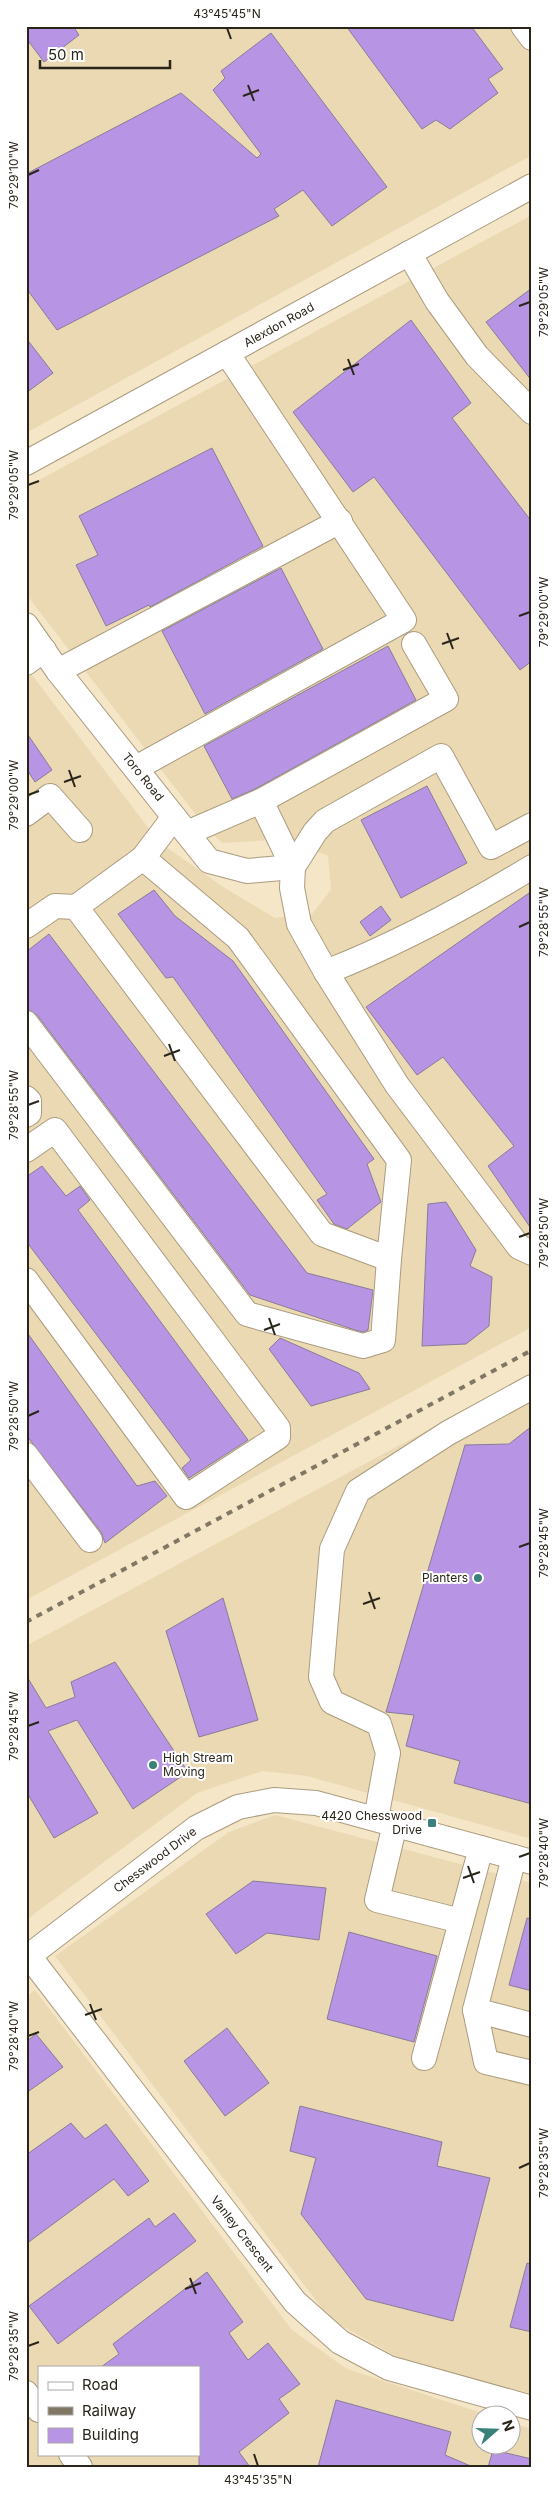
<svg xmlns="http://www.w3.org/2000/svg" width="558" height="2493" viewBox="0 0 558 2493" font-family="Inter,sans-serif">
<rect width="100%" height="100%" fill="#f4e6c7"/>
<!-- built -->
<g fill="#ebd9b3" fill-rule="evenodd">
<path d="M26,26H532V155L26,433Z"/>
<path d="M532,215V1327L26,1600V667L159,842L223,887L275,918L312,914L331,890L328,856L287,839L222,843L203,824L26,594V487Z"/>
<path d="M532,1374V1839L307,1776L262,1771L197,1793L26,1920V1646Z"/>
<path d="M275,1815L532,1883V2394L404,2361L330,2319L55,1956L229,1832Z"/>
<path d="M35,1990L292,2330L347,2369L488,2415L480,2416V2446H510L511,2423L532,2429V2467H26V1997ZM39,2367H199V2454H39Z"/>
</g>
<!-- building -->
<g fill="#b794e4" stroke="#887c98">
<path d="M26,26H73L79,35L44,62L26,38Z"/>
<path d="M346,26H471L503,69L488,79L498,93L450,129L436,120L422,129Z"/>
<path d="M271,33L387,187L332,226L303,190L274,209L279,216L57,330L26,288V174L181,93L257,158L261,154L213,90L225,78L221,71Z"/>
<path d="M532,288V381L486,322Z"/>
<path d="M411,320L471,403L452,418L532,522V661L520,670L374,477L353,492L293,412Z"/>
<path d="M26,338L53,373L26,393Z"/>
<path d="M212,448L263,546L150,607L149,605L106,626L76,565L98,555L79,516Z"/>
<path d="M281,568L323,649L205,714L162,631Z"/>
<path d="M388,646L416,700L255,789L232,799L204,746Z"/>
<path d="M26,732L52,770L35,782L26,768Z"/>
<path d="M427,786L467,863L401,898L361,820Z"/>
<path d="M154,890L175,916L233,961L374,1159L367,1164L381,1202L347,1229L334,1224L317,1200L327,1194L173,977L166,978L118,914Z"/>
<path d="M532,891V1230L488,1166L514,1146L443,1057L417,1075L366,1007Z"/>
<path d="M381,906L391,920L370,936L360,922Z"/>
<path d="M49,934L307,1273L373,1290L368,1330L363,1332L355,1330L250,1295L37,1015L26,1009V952Z"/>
<path d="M42,1166L66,1196L80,1186L90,1200L78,1210L248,1440L189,1478L182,1468L191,1460L26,1241V1177Z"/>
<path d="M446,1202L476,1250L470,1266L492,1277L489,1326L466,1344L422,1346L428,1204Z"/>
<path d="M26,1331L137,1486L155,1481L167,1496L105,1543L101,1532L26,1435Z"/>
<path d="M280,1338L359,1373L370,1389L311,1406L269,1349Z"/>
<path d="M532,1426V1804L454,1783L460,1761L406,1746L414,1715L386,1712L465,1445L509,1444Z"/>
<path d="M223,1598L258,1720L199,1737L166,1631Z"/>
<path d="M115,1662L188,1772L133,1809L77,1720L48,1731L98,1813L54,1838L26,1791V1675L46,1708L75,1697L71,1682Z"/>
<path d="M253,1881L326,1888L319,1940L267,1933L236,1954L206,1914Z"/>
<path d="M527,1918L532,1919V1991L509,1985Z"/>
<path d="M349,1932L437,1956L414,2042L327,2019Z"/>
<path d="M227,2028L269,2083L225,2116L184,2061Z"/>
<path d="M36,2034L63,2067L26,2093V2042Z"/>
<path d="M300,2106L442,2142L437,2166L490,2178L453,2321L366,2299L301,2214L316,2158L290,2151Z"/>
<path d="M71,2123L85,2139L106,2124L149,2181L128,2196L114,2179L26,2244V2155Z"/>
<path d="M174,2213L196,2241L58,2344L29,2306L149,2218L155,2227Z"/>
<path d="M527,2263L532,2264V2332L510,2327Z"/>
<path d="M207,2272L243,2322L229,2333L248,2360L268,2343L300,2384L279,2399L289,2413L239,2452L250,2467H199V2367H101L119,2354L113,2344Z"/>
<path d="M336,2400L451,2432L445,2455L473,2467H318Z"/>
<path d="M493,2450L532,2459V2467H488Z"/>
</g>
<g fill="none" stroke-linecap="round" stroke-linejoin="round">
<!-- minor casing -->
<g stroke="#aa9c7f" stroke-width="26">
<g id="minor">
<path d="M523,26L532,38"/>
<path d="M409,253L437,301L477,356L532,412"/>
<path d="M26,463L532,186"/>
<path d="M26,625L58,671L209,861L247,871L293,867"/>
<path d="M414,644L446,699L261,801L293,867L292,888L299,924L326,972L397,1085L519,1247L532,1253"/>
<path d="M26,663L44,650"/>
<path d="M58,671L340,521"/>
<path d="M136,768L404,620L227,353"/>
<path d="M26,814L50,796L80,830"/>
<path d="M187,833L261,801"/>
<path d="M143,858L238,938L399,1160L389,1259L322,1234L76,907L143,858L174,817"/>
<path d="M293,867L315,832L325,821L441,756L491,847L532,825"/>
<path d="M26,926L55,906L76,907"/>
<path d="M326,972C398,944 466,907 532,867"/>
<path d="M26,1023L247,1314L363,1346L383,1340L389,1259"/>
<path d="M26,1098L29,1101V1113L26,1115"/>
<path d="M26,1150L55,1130L278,1428V1437L186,1497L26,1280"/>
<path d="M26,1455L90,1540"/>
<path d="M376,1819L388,1753L379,1724L332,1702L321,1677L332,1549L358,1491L448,1433L532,1387"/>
<path d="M395,1824L377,1900L461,1921"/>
<path d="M514,1857L475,2010L532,2025"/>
<path d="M29,1956L295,2302L340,2342L389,2368L532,2408"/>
<path d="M26,1958L196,1828L238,1807L274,1800L316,1803L532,1862"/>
<path d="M475,2010L486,2062L532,2073"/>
<path d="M424,2058L481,1848"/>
<path d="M26,2393L39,2410"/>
<path d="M71,2454L80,2467"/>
</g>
</g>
<!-- minor -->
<use href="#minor" stroke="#fff" stroke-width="24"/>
<!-- rail -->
<path stroke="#807764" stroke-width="4" stroke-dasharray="6 6" stroke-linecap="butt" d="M26,1622L532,1350"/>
</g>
<!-- ticks -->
<path fill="none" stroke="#2a251a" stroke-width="2" d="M227,28L231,39M248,85L254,101M243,96L259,90M28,175L39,170M519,306L530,302M348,359L354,375M343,370L359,364M28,485L39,481M519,616L530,612M447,633L453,649M442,644L459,638M69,770L75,787M64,782L81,776M28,795L39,791M519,927L530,922M169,1044L175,1061M164,1056L180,1050M28,1105L39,1101M519,1237L530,1233M269,1318L275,1335M264,1330L280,1324M28,1416L39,1411M519,1547L530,1543M369,1592L375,1609M363,1604L380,1598M28,1726L39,1722M519,1857L530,1853M468,1866L474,1883M463,1878L480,1872M90,2004L96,2020M85,2015L102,2009M28,2036L39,2032M519,2168L530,2163M190,2278L196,2294M185,2289L201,2283M28,2346L39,2342M254,2454L258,2466"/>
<!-- markers -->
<g fill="#3a817b" stroke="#fff" stroke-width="2">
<circle cx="478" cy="1578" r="5"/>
<circle cx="153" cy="1765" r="5"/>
<rect x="427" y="1818" width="10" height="10" rx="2.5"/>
</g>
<g text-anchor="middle" stroke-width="4" stroke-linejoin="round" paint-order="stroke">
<!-- street labels -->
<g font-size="12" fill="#2a251a" stroke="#fff">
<text transform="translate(279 325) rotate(-29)" y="4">Alexdon Road</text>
<text transform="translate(143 777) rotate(51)" y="4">Toro Road</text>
<text transform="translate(155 1860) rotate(-37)" y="4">Chesswood Drive</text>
<text transform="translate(242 2234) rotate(52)" y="4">Vanley Crescent</text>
</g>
<!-- poi labels -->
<g font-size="12" fill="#2a251a" stroke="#fff" text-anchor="end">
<text x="468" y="1582">Planters</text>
<text x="163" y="1762" text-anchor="start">High Stream<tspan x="163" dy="14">Moving</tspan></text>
<text x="422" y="1820">4420 Chesswood<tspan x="422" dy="14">Drive</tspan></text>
</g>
</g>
<!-- border -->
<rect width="558" height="2493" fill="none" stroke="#ffffff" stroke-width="55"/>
<!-- legend -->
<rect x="38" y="2366" width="162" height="90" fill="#ffffff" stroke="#aaa8a3"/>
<rect x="48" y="2382" width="25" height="8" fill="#ffffff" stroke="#aaa8a3"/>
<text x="82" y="2390" font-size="15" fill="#2a251a">Road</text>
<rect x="48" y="2407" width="25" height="8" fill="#807764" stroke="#aaa8a3"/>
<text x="82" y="2416" font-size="15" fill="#2a251a">Railway</text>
<rect x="48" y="2428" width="25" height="15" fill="#b794e4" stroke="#aaa8a3"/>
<text x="82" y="2440" font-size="15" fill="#2a251a">Building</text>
<!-- north arrow -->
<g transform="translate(496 2430) rotate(70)"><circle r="24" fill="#ffffff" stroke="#aaa8a3"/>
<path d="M0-4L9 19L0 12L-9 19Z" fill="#3a817b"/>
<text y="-8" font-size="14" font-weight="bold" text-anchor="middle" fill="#2a251a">N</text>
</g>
<!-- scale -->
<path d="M40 60v8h130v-8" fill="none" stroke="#2a251a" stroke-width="2.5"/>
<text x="48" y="60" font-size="15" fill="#2a251a" stroke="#ffffff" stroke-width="4" paint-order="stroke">50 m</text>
<rect x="28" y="28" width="502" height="2438" fill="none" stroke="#2a251a" stroke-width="2"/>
<g font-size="12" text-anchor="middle" fill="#2a251a">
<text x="227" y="18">43°45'45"N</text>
<text transform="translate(14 175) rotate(-90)" y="4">79°29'10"W</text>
<text transform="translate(544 302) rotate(-90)" y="4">79°29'05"W</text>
<text transform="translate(14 485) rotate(-90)" y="4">79°29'05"W</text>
<text transform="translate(544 612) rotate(-90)" y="4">79°29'00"W</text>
<text transform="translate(14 795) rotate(-90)" y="4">79°29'00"W</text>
<text transform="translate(544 922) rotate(-90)" y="4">79°28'55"W</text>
<text transform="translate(14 1105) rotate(-90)" y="4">79°28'55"W</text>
<text transform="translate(544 1233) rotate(-90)" y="4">79°28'50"W</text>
<text transform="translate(14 1416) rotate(-90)" y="4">79°28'50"W</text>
<text transform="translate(544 1543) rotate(-90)" y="4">79°28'45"W</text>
<text transform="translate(14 1726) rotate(-90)" y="4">79°28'45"W</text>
<text transform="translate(544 1853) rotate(-90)" y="4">79°28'40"W</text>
<text transform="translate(14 2036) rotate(-90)" y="4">79°28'40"W</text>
<text transform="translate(544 2163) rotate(-90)" y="4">79°28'35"W</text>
<text transform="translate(14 2346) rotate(-90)" y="4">79°28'35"W</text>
<text x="258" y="2484">43°45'35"N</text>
</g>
</svg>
